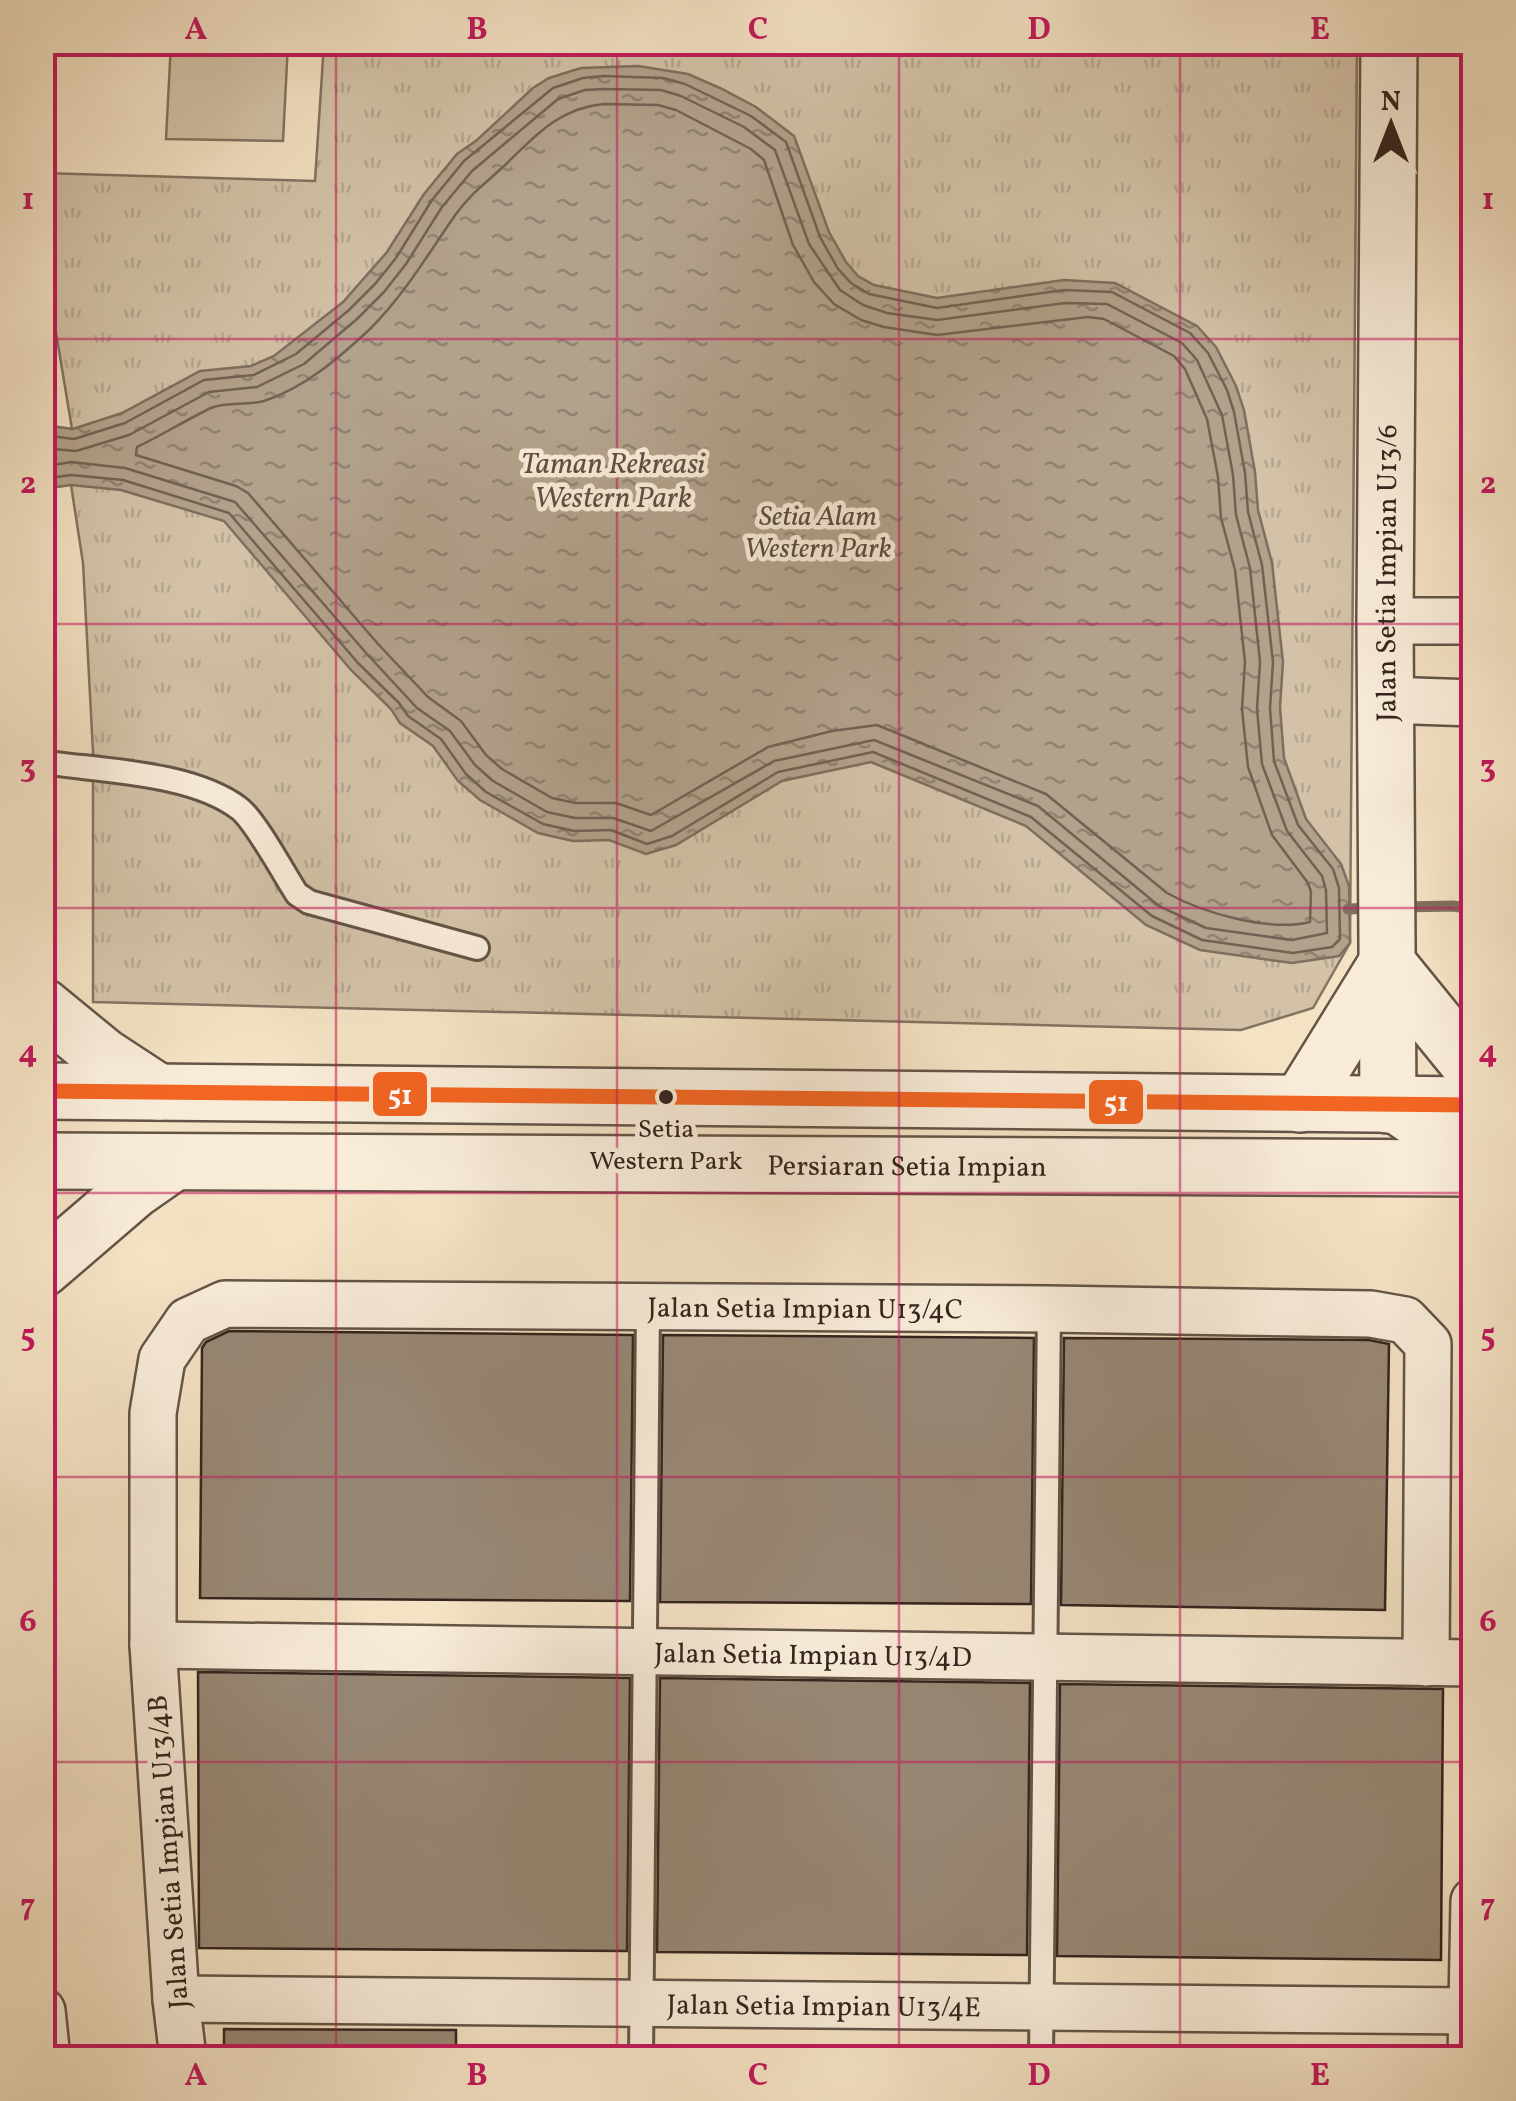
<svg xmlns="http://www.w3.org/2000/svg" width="1516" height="2101" viewBox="0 0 1516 2101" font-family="Vollkorn,serif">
<defs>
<pattern id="grass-tufts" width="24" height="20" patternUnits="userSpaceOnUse" patternTransform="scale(2.5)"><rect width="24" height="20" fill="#d3c2a8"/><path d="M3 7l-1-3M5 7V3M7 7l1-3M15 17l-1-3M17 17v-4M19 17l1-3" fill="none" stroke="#b6a790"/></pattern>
<pattern id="water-ripples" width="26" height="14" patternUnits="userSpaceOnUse" patternTransform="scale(2.5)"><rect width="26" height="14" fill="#b2a18b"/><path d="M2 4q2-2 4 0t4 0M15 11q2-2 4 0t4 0" fill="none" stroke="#918371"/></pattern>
</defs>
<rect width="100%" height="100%" fill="#f4e2c4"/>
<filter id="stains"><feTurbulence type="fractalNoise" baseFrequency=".002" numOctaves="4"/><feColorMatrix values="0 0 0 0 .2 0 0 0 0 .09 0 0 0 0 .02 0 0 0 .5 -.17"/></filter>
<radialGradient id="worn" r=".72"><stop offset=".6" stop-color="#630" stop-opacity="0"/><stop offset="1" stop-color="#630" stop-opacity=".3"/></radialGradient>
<!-- grass -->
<path fill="url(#grass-tufts)" stroke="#837362" stroke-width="2.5" d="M324,43H1357L1350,943L1313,1008L1241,1030L93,1002V752L83,563L71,485L72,429L43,254L42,173L315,181Z"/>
<!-- pitch -->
<path fill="#d3c2a8" stroke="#837362" stroke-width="2.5" d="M171,43H288L283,141L166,139Z"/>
<!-- water -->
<path fill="url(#water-ripples)" stroke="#7f6f5f" stroke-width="2.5" d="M638,66L688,74L720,88L756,107L794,136L829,232L846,262L858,276L874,285L937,298L1064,280L1115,283L1197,326L1216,347L1236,386L1244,410L1255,472L1258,510L1272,563L1283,662L1280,707L1284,758L1306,819L1341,864L1349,886L1350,943L1339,956L1292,963L1200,950L1146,925L1026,826L871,762L782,781L676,845L646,854L609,840L573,841L538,833L480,800L458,781L433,746L400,723L391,709L351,670L224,521L121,490L71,485L43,489V425L73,429L122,413L200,371L251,366L274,356L343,302L387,252L424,194L457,154L477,140L533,88L549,78L581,68Z"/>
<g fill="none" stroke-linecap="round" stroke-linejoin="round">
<!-- shore -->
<g stroke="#726254" stroke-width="2.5">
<path d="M604,104L658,105L676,110L751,149L764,160L793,245L814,282L834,304L861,320L884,327L937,335L1088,317L1104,319L1174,356L1185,369L1207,419L1218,477L1221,518L1235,570L1245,662L1242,709L1248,767L1272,835L1308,883L1311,892L1310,922C1269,932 1203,913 1167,893L1046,794L877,725L832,731L768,747L651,815L616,803H576L552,798L502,769L486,755L461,721L428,697L378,644L248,493L236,486L136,455L137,447C162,435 186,420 211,408C227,401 247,406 264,401C304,388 339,358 370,329C405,294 428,254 456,214C470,194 487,182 504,166C535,136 559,108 604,104Z"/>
<path d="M42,435L74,439L125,423L204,380L254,375L296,354L349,310L375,284L396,258L432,200L464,161L553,88L583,78L603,76L663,78L685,84L751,116L786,142L820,237L838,269L851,283L869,294L937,308L1064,290L1112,292L1190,333L1208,353L1227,390L1234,412L1245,473L1248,512L1262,565L1273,662L1270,708L1274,761L1298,825L1333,869L1339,888L1340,939L1332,947L1293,953L1202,940L1152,916L1031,817L873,752L778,772L672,836L647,844L611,830L574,831L543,824L486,792L466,774L441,739L408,716L399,703L358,663L229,513L123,480L71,475L42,479"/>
<path d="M42,448L76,451L129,435L209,392L257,387L304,364L357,319L384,292L406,264L442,207L472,171L558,99L585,90L604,89L661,90L681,96L744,127L775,150L809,244L840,290L863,305L887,313L937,320L1065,303L1107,304L1182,343L1197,360L1222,415L1233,475L1236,515L1250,568L1260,662L1257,709L1262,764L1287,831L1322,876L1326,890L1327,933L1292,940L1206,928L1159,906L1038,806L874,740L774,761L651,831L613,818H575L547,812L493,781L475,765L450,731L417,708L367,654L235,502L125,468L71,462L42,467"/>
</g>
<!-- stream -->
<g stroke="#7f6f5f" stroke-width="11">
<path d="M1403,907L1453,906L1474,909"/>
<path d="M1348,909L1375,908"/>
</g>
</g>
<!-- building -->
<g fill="#978774" stroke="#33241d" stroke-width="2.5">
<path d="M229,1331L633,1335L630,1601L200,1598L202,1348L206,1342Z"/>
<path d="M663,1335L1034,1338L1031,1604L660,1602Z"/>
<path d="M1064,1338L1369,1340L1389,1344L1385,1610L1061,1605Z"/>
<path d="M198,1672L630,1678L627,1951L199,1948Z"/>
<path d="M660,1678L1030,1683L1027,1955L657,1952Z"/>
<path d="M1060,1684L1443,1689L1441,1960L1057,1956Z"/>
<path d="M224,2029L456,2030V2058H224Z"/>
</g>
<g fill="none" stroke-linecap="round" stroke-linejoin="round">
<!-- service casing -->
<g stroke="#635447" stroke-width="28">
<g id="service">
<path d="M42,762C101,771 192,772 240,809C256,822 284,874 297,894L309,902L477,948"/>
<path d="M641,2058L648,1307"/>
<path d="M1041,2058L1049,1309"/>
</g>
</g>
<!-- minor casing -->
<g stroke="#635447" stroke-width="50">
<g id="minor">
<path d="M1385,621H1474"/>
<path d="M1385,700L1474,703"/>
<path d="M1388,1105L1427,1132L1474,1154"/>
<path id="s1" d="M153,1645L1474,1663"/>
<path id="s2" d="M176,1999L1471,2011"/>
<path d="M42,2011L47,2058"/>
<path id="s3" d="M183,2058L176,1999L153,1645V1413L162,1359L188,1321L225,1304L1049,1309L1371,1314L1405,1320L1428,1344L1426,1663"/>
<path d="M1471,2058L1474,1901"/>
</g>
</g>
<!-- tertiary casing -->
<g stroke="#635447" stroke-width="60">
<g id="tertiary">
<path d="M1387,963L1474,1070"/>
<path d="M42,1006L103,1056L158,1092"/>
<path d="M42,1091L1474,1105"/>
<path d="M1300,1104L1387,963"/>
<path id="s4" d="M1388,1105L1385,621L1389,42"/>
<path id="s5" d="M42,1161L1474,1168"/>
<path d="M42,1269L134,1190L174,1162"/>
</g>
</g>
<!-- service -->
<use href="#service" stroke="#f8ecd9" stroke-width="22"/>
<!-- minor -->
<use href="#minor" stroke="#f8ecd9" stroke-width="45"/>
<!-- tertiary -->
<use href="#tertiary" stroke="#f8ecd9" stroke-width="55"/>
<!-- bus-1 casing -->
<g stroke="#f8ecd9" stroke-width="22">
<path id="bus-1" d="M42,1091L1474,1105"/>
</g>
<!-- bus-1 -->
<use href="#bus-1" stroke="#f26522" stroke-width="15"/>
</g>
<!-- grid -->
<path fill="none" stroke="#c2185b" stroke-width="2.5" stroke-opacity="0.55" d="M336,42V2058M617,42V2058M899,42V2058M1180,42V2058M42,339H1474M42,624H1474M42,908H1474M42,1193H1474M42,1477H1474M42,1762H1474"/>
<!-- markers -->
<circle fill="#33241d" stroke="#f8ecd9" stroke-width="4" cx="666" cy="1097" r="9"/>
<g text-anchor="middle" stroke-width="9" stroke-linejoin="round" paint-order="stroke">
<!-- bus labels -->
<g font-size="26" fill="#33241d" stroke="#f8ecd9">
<text x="666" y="1137">Setia<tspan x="666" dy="32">Western Park</tspan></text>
</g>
<!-- park labels -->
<g font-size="28" font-style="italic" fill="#5b4c40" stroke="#f8ecd9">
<text x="818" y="525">Setia Alam<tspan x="818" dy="32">Western Park</tspan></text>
</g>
<!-- street labels -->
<g font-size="28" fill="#33241d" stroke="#f8ecd9">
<text dy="10" stroke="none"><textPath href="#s4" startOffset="532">Jalan Setia Impian U13/6</textPath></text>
<text dy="10" stroke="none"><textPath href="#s5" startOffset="865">Persiaran Setia Impian</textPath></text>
<text dy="10" stroke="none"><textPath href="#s3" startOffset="1368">Jalan Setia Impian U13/4C</textPath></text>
<text dy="10" stroke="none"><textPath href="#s1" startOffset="660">Jalan Setia Impian U13/4D</textPath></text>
<text transform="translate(167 1852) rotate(-94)" y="10">Jalan Setia Impian U13/4B</text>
<text dy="10" stroke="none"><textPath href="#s2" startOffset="648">Jalan Setia Impian U13/4E</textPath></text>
</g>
<!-- water labels -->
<g font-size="30" font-style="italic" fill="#5f5044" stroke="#f8ecd9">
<text x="613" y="473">Taman Rekreasi<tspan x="613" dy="34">Western Park</tspan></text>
</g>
</g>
<g stroke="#f8ecd9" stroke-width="4">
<rect x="371" y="1070" width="58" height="48" rx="10" fill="#f26522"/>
<rect x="1087" y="1078" width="58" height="48" rx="10" fill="#f26522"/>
</g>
<g font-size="28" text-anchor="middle" font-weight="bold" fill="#fff">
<text x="400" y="1104">51</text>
<text x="1116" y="1111">51</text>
</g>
<!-- margin -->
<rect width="1516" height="2101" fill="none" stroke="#f4e2c4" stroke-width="110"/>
<!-- north arrow -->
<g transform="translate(1391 125)" stroke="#f8ecd9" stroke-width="8" paint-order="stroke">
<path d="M0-8L18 38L0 25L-18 38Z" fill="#33241d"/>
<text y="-15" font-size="28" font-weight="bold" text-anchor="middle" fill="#33241d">N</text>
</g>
<rect x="55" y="55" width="1406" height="1991" fill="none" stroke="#c2185b" stroke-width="4"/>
<g font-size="32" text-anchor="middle" font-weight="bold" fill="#c2185b">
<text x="196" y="39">A</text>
<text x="477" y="39">B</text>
<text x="758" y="39">C</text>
<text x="1039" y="39">D</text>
<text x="1320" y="39">E</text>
<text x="28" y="209">1</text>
<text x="1488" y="209">1</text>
<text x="28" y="493">2</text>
<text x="1488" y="493">2</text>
<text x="28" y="777">3</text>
<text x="1488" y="777">3</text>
<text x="28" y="1062">4</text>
<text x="1488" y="1062">4</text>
<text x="28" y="1346">5</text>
<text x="1488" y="1346">5</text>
<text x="28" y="1631">6</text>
<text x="1488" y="1631">6</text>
<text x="28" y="1915">7</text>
<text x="1488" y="1915">7</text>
<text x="196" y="2085">A</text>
<text x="477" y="2085">B</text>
<text x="758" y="2085">C</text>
<text x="1039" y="2085">D</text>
<text x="1320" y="2085">E</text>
</g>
<rect width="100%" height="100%" filter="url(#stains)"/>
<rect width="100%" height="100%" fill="url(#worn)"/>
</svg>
